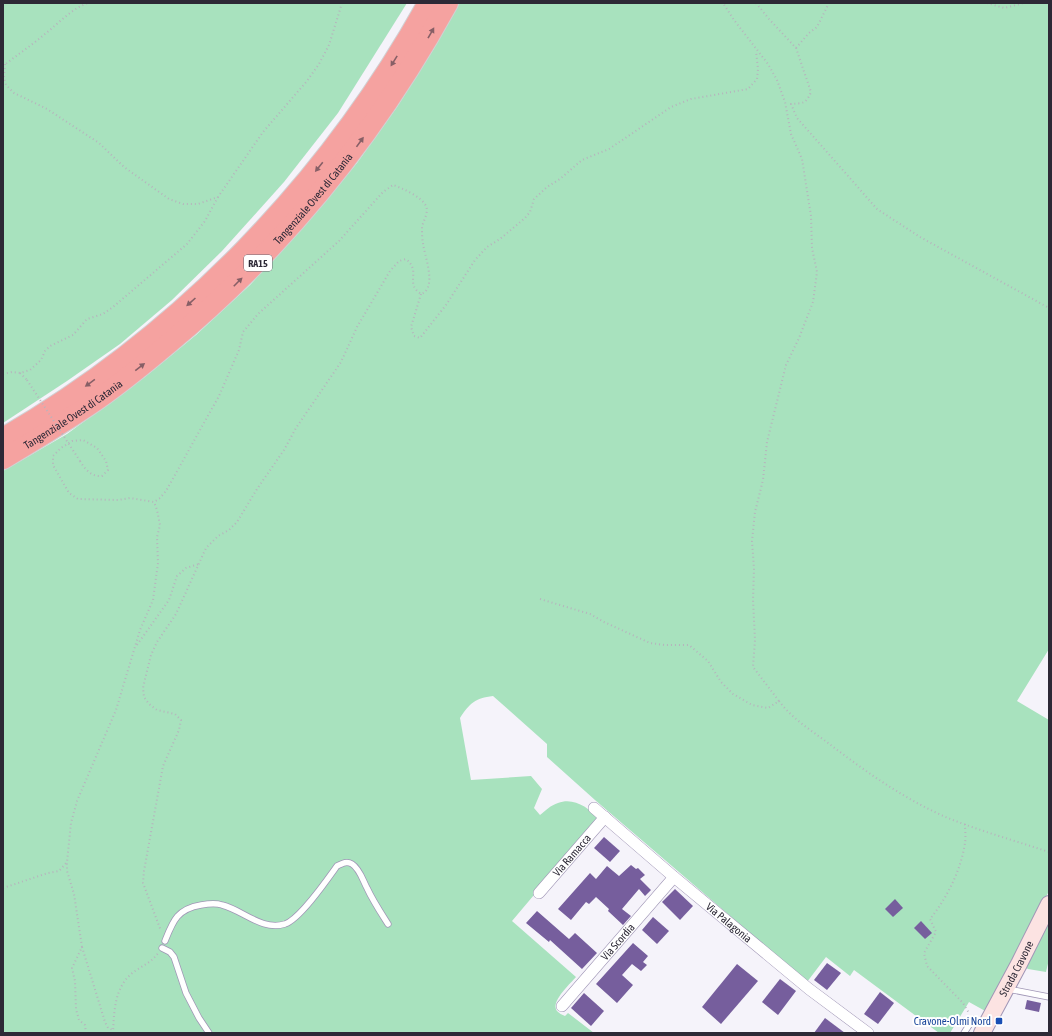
<svg xmlns="http://www.w3.org/2000/svg" width="1052" height="1036" viewBox="0 0 1052 1036" font-family="'Asap Condensed',sans-serif">
<rect width="100%" height="100%" fill="#f5f3fa"/>
<!-- green -->
<g fill="#a8e2be">
<path d="M3,3H407L338,113L284,182L222,251L172,300L120,344L67,381L3,423Z"/>
<path d="M459,3H1049V649L1017,701L1049,720V891L987,1012L969,1002L950,1033H939L854,970L850,976L826,957L807,982L595,800L547,757V744L493,696C475,698 470,703 460,718L471,780L531,776L542,789L534,808L540,815C545,811 551,805 558,803C574,797 588,808 599,818L512,921L576,977C570,984 550,1002 557,1011C559,1013 562,1015 565,1016L568,1013L594,1033H3V471L67,434L146,376L196,335L250,285L313,216L357,163L397,107L433,50Z"/>
<path d="M1049,921V959L1046,972L1028,969L1025,967Z"/>
</g>
<!-- building -->
<g fill="#765e9d">
<path d="M604,837L620,851L610,862L594,848Z"/>
<path d="M631,865L636,869L638,868L645,875L640,879L651,890L645,896L639,889L622,909L631,916L623,925L608,911L609,909L596,897L589,904L586,902L571,920L558,909L590,873L596,879L607,866L619,876Z"/>
<path d="M675,889L693,906L680,920L662,902Z"/>
<path d="M895,899L903,908L893,917L885,909Z"/>
<path d="M537,911L569,939L575,933L597,953L582,969L550,940L549,942L526,923Z"/>
<path d="M653,917L669,931L657,944L642,930Z"/>
<path d="M921,921L932,933L925,939L914,928Z"/>
<path d="M633,943L648,956L643,962L647,965L641,971L632,964L622,975L633,985L617,1003L596,984Z"/>
<path d="M827,963L841,973L827,990L814,980Z"/>
<path d="M737,964L758,981L721,1024L702,1007Z"/>
<path d="M780,979L796,991L778,1015L762,1002Z"/>
<path d="M880,992L894,1003L878,1024L864,1014Z"/>
<path d="M584,993L604,1011L591,1026L571,1008Z"/>
<path d="M1027,1000L1041,1003L1039,1012L1025,1009Z"/>
<path d="M825,1018L845,1033H814Z"/>
</g>
<g fill="none" stroke-linecap="round" stroke-linejoin="round">
<!-- lane casing -->
<g stroke="#a096b6" stroke-width="7">
<g id="lane">
<path d="M165,941C173,921 177,909 201,905C207,904 216,903 222,905C243,910 261,931 285,924C300,919 327,880 337,866C343,863 347,861 352,864C360,869 363,881 367,888C373,901 381,913 388,924"/>
<path d="M162,948L170,952L174,957L186,993L199,1018L209,1033"/>
<path d="M1008,989L1049,997"/>
<path d="M964,1033L973,1019L984,1025"/>
</g>
</g>
<!-- street casing -->
<g stroke="#a096b6" stroke-width="12">
<g id="street">
<path id="s1" d="M594,808L674,877L809,989L868,1033"/>
<path id="s2" d="M539,893L605,817"/>
<path id="s3" d="M562,1006L674,877"/>
</g>
</g>
<!-- secondary casing -->
<g stroke="#a096b6" stroke-width="18">
<g id="secondary">
<path id="s4" d="M982,1033L1019,964L1049,904"/>
</g>
</g>
<!-- highway casing -->
<g stroke="#d1d0d3" stroke-width="22">
<g id="highway">
<path d="M3,438C181,335 328,183 428,3"/>
<path id="s5" d="M3,459C32,442 61,424 88,406C116,387 142,366 168,344C283,249 376,134 448,3"/>
</g>
</g>
<!-- path -->
<g stroke="#b6b4bd" stroke-width="2" stroke-dasharray="1 3" stroke-linecap="butt">
<path d="M756,3L769,19L796,48L811,92C806,104 803,103 791,104L797,118L877,209L920,237L1049,308"/>
<path d="M987,3L1004,8L1024,3"/>
<path d="M796,48L809,33L817,27L829,3"/>
<path d="M5,64L4,77L6,85L14,93L47,109L99,143L124,167L169,199L183,204H198L218,197L263,132L307,81L319,64L329,45L342,3"/>
<path d="M3,66C17,55 32,45 45,34C59,23 71,9 88,3"/>
<path d="M421,294L411,327L414,336L420,338L446,305L475,260L487,247L500,239L525,218L530,212L534,199L547,187L560,179L582,160L609,149L671,107L691,99L748,89L757,79L758,69L756,51"/>
<path d="M20,373L27,380"/>
<path d="M3,374L12,372L20,373L30,370L41,360L45,351L50,346L73,335L87,319L103,314L113,307L187,244L205,221L218,197"/>
<path d="M80,461C85,469 91,477 102,476L108,470L106,461L97,448L83,440L72,441L61,448L53,456V465L69,493L78,499L118,500L130,498L154,502L160,498L166,491L219,396L239,350L243,332L258,314L339,241L383,192L393,185C402,188 422,197 426,206C429,213 423,221 422,227C422,232 422,238 423,243C424,255 438,288 421,294C404,283 422,272 406,259L399,261L390,271L357,327L341,362L296,428L284,450L257,489L237,522L229,530L218,536L206,548L176,614L157,642L151,655L146,675L143,688L144,697L149,704L157,710L175,714L181,720L179,730L163,766L144,871L143,883L161,931"/>
<path d="M540,599L590,614L604,622L650,643L664,645H689L708,661L721,682L733,694L752,705L768,708L779,701L753,667L755,640L753,600L754,569L752,541L755,512L763,480L767,442L786,365L799,338L813,302L817,272L812,248L811,216L802,159L791,134L785,102L777,80L768,64L734,20L723,3"/>
<path d="M137,645L169,600L177,576L186,568L199,564"/>
<path d="M779,701C793,720 814,732 832,746C869,774 906,800 948,818C980,831 1016,841 1049,852"/>
<path d="M965,824C965,830 966,837 965,843C961,870 947,898 930,919L936,932L924,953L927,966L963,1003L969,1013"/>
<path d="M3,888L48,873L59,871L67,862"/>
<path d="M82,947L105,1022L108,1028L113,1030"/>
<path d="M86,1033L85,1025L79,1020L76,1009L75,981L72,968L82,947L74,894L67,871V862L71,823L77,801L116,710L140,630L153,600L158,563L157,537L160,525L157,510L154,502"/>
<path d="M113,1033C114,1014 114,991 129,976C138,967 151,964 158,953"/>
</g>
<!-- lane -->
<use href="#lane" stroke="#fff" stroke-width="5.5"/>
<!-- street -->
<use href="#street" stroke="#fff" stroke-width="11"/>
<!-- secondary -->
<use href="#secondary" stroke="#fce3e2" stroke-width="16"/>
<!-- highway -->
<use href="#highway" stroke="#f5a2a0" stroke-width="20"/>
<!-- path-bridge -->
<path stroke="#b6b4bd" stroke-width="2" stroke-dasharray="1 3" stroke-linecap="butt" d="M27,380L80,461"/>
</g>
<!-- one-way arrows -->
<defs><path id="oneway-solid" d="M-6-.8H1V-3.2L6.5 0L1 3.2V.8H-6Z"/></defs>
<g fill="#875f66">
<use href="#oneway-solid" transform="translate(431 33) rotate(-60)"/>
<use href="#oneway-solid" transform="translate(394 61) rotate(122)"/>
<use href="#oneway-solid" transform="translate(360 142) rotate(-54)"/>
<use href="#oneway-solid" transform="translate(319 167) rotate(129)"/>
<use href="#oneway-solid" transform="translate(238 282) rotate(-45)"/>
<use href="#oneway-solid" transform="translate(191 302) rotate(138)"/>
<use href="#oneway-solid" transform="translate(140 367) rotate(-38)"/>
<use href="#oneway-solid" transform="translate(90 383) rotate(144)"/>
</g>
<!-- markers -->
<rect fill="#1a4fb4" stroke="#fff" stroke-width="1.5" x="995" y="1017" width="8" height="8" rx="2"/>
<g text-anchor="middle" stroke-width="4" stroke-linejoin="round" paint-order="stroke">
<!-- shield labels -->
<rect fill="#fff" stroke="#6c6972" stroke-width="1" x="244" y="255" width="28" height="16" rx="3"/>
<g font-size="10" font-weight="bold" fill="#2d2936">
<text x="258" y="267">RA15</text>
</g>
<!-- street labels -->
<g font-size="11" fill="#2d2936" stroke="#fff">
<text dy="4" stroke="none"><textPath href="#s5" startOffset="407">Tangenziale Ovest di Catania</textPath></text>
<text dy="4" stroke="none"><textPath href="#s5" startOffset="83">Tangenziale Ovest di Catania</textPath></text>
<text dy="4" stroke="none"><textPath href="#s2" startOffset="50">Via Ramacca</textPath></text>
<text dy="4" stroke="none"><textPath href="#s1" startOffset="177">Via Palagonia</textPath></text>
<text dy="4" stroke="none"><textPath href="#s3" startOffset="85">Via Scordia</textPath></text>
<text dy="4" stroke="none"><textPath href="#s4" startOffset="73">Strada Cravone</textPath></text>
</g>
<!-- transit labels -->
<g font-size="11" fill="#164399" stroke="#fff" text-anchor="end">
<text x="991" y="1025">Cravone-Olmi Nord</text>
</g>
</g>
<!-- border -->
<rect width="1052" height="1036" fill="none" stroke="#2d2936" stroke-width="8"/>
</svg>
